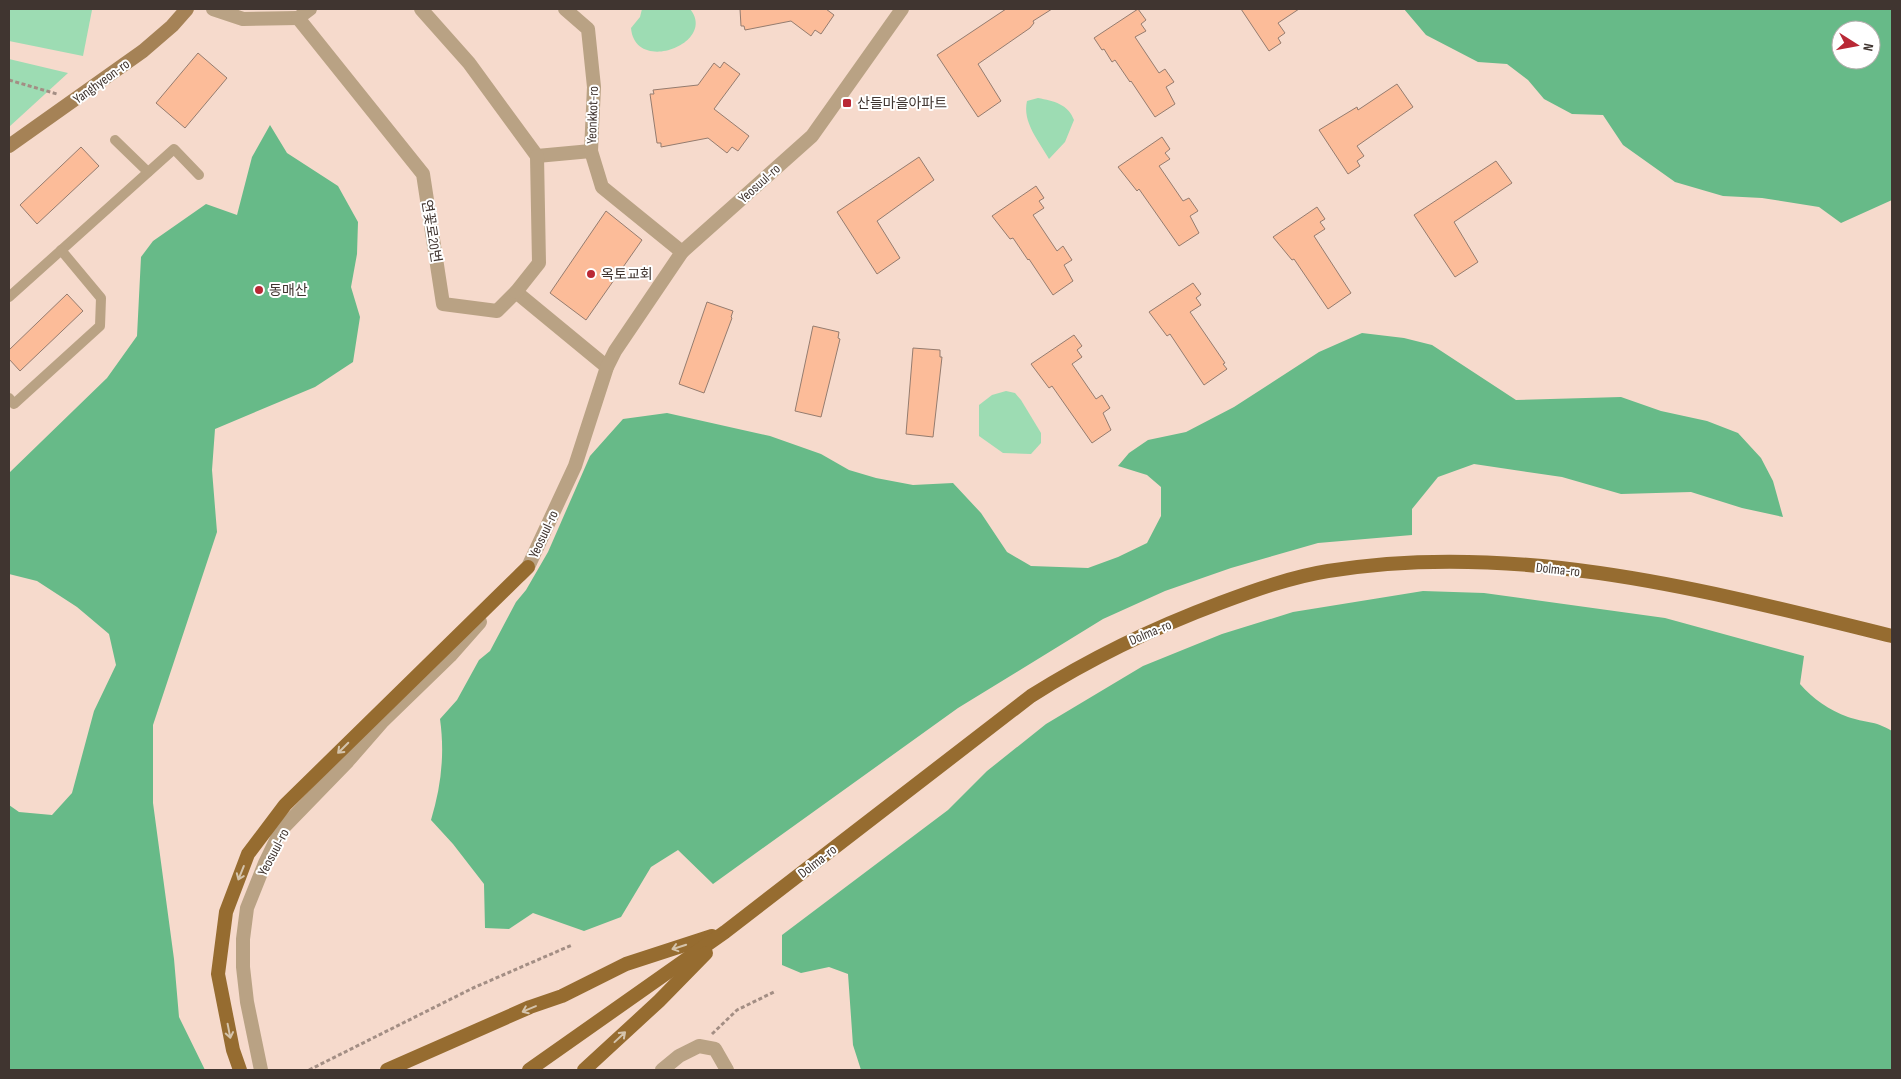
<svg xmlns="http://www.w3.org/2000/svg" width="1901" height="1079" viewBox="0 0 1901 1079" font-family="'Sofia Sans Condensed','Noto Sans KR',sans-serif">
<rect width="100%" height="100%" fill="#f6dacc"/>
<!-- green -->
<g fill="#9ddcb3">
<path d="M9,9L92,10L83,56L9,41Z"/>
<path d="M642,9H690C718,43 635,75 631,28L640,17Z"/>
<path d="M9,59L68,73L9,127Z"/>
<path d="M1038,98C1054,101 1068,104 1074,120L1065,142L1049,159C1039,141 1022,122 1027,101Z"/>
<path d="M1006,391L1015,393L1021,400L1041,433V443L1031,454L1003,453L979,436V405L992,395Z"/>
</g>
<!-- forest -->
<g fill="#67ba88" fill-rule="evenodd">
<path d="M1404,9H1892V200L1841,223L1819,207L1762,198L1723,196L1675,182L1623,145L1603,115L1572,114L1544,99L1528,80L1507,64L1478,62L1426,35ZM1841,30H1871V60H1841Z"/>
<path d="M270,125L287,153L338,186L358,222L357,254L351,287L360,317L353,362L315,387L215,429L212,470L217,532L153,725V803L174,959L179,1017L205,1070H9V805L19,812L52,815L72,793L94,711L116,665L109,634L77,607L37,581L9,574V473L107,378L137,336L141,257L153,241L206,204L237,215L252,157Z"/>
<path d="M1362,333L1404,338L1432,345L1516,400L1621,397L1661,411L1707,421L1738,433L1761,458L1773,481L1783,517L1742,508L1691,492L1621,494L1562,477L1474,464L1438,477L1412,509V535L1318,543L1231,568L1165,591L1103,619L958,708L713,884L678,850L651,867L621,917L584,931L533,913L509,929L485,928L484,884L453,844L431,820C441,787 445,754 440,719L457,700L479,660L490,651L516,602L526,590L548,552L590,456L623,419L667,413L770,436L821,454L849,470L876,478L913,485L953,483L981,513L1007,552L1031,566L1088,568L1118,557L1147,543L1161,516V487L1147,475L1118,466L1129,453L1148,440L1186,432L1234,407L1319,352Z"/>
<path d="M1423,591L1484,593L1665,618L1804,656L1800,684C1813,699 1829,710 1848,717C1865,723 1874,720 1892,731V1070H861L853,1045L848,974L829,967L801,973L782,965V935L948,810L987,771L1046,724L1143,666L1222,634L1293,612Z"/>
</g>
<!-- building -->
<g fill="#fcbc99" stroke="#957c6f">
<path d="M740,9H826L834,15L821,34L815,30L811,36L791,21L745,30L744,26H741Z"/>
<path d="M1006,9H1052L1033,21L1034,23L1030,28L978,64L1001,101L978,117L937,55Z"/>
<path d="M1138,9L1146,20L1141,24L1146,31L1135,37L1159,73L1165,69L1174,82L1166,87L1175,104L1155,117L1131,81L1130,82L1115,60L1112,62L1104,49L1102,50L1094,38Z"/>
<path d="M1241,9H1299L1278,23L1285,33L1278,38L1281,43L1269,51Z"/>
<path d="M198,53L227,78L185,128L156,103Z"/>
<path d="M724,62L740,74L714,109L749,136L738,151L732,147L727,153L708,138L661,147V143H657L650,94H654L653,90L698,85L714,63L720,68Z"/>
<path d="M1397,84L1413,107L1357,146L1364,156L1357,161L1360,166L1348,174L1319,130L1357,107L1358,110Z"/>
<path d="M1162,137L1170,149L1165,153L1170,159L1159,166L1183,201L1189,198L1198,211L1190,216L1199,233L1179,246L1139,189L1137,191L1118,167Z"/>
<path d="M81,147L99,166L37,224L20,205Z"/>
<path d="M919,157L934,180L877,221L900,258L877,274L837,212Z"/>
<path d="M1496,161L1512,183L1454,222L1478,262L1455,277L1414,215Z"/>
<path d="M1036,186L1044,198L1039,201L1044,208L1033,215L1057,251L1063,246L1072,260L1064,265L1073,281L1053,295L1029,259L1028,260L1013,238L1010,239L992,216Z"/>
<path d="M1317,207L1325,219L1320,222L1325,229L1314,236L1351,293L1328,309L1294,259L1292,260L1273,237Z"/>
<path d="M606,211L642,240L586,320L550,293Z"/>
<path d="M1193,283L1201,294L1196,298L1201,305L1190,312L1225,363L1223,364L1227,369L1204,385L1170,334L1167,336L1149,312Z"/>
<path d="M67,294L83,311L20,371L9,359V350Z"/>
<path d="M707,302L733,311L731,317L732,318L704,393L679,384Z"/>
<path d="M813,326L839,332L838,338L840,339L821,417L795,411Z"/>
<path d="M1074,335L1082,346L1077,350L1082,357L1072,364L1096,399L1102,395L1110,408L1103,413L1111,430L1092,443L1052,386L1049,388L1031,364Z"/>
<path d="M913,348L940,350V357H942L933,437L906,434Z"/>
</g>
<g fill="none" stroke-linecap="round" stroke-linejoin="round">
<!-- path -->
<g stroke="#a38e84" stroke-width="3" stroke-dasharray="4 2.5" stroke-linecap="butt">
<path d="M9,80L57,94"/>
<path d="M712,1034L737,1010L776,991"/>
<path d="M309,1070L473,988L572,945"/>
</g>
<!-- service -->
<g stroke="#b9a284" stroke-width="10">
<path d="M115,140L148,172"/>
<path d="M9,297L174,149L199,175"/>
<path d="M9,398L14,404L100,326L101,298L61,250"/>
</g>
<!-- minor -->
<g stroke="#b9a284" stroke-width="14">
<path d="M213,9L243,19L298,18"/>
<path d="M310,9L298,18L423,174L443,304L497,311L516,292L607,367"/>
<path d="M421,9L469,63L537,156L591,151"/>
<path d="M565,9L588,29L594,87L591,151L602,187L682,252"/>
<path d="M516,292L539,263L537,156"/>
<path d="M520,575L528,567L575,466L607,367L615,351L682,252L812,136L902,9"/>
<path d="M261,1070L247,1002L243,967V939L247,908L265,863L281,830L348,761L383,721L450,656L480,622"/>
<path d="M662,1070L679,1056L699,1046L715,1049L727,1070"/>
</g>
<!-- secondary -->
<path stroke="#a58256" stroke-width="14" d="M9,146L143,51L172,26L187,9"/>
<!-- primary -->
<g stroke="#966c30" stroke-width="14">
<path d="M240,1070L233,1050L218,974L226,912L248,854L285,805L528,567"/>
<path d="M387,1070L530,1007L562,996L626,964L712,936"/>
<path d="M529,1070L725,932L1031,696C1091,658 1153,628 1220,603C1255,590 1291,577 1328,571C1518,540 1709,591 1892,636"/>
<path d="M584,1070L659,1001L706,953"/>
</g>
</g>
<!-- one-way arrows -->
<defs><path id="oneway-shaft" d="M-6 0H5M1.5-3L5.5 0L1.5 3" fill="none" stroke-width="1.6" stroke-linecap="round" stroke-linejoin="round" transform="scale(1.25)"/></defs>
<g stroke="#d5c4ac">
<use href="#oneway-shaft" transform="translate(343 748) rotate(135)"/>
<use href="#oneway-shaft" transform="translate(241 873) rotate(112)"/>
<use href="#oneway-shaft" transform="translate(679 947) rotate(162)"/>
<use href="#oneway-shaft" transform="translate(529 1009) rotate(157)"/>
<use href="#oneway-shaft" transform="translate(229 1031) rotate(79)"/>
<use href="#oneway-shaft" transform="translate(620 1037) rotate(-43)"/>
</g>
<!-- markers -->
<g fill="#b92835" stroke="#fff" stroke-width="2">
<rect x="842" y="98" width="10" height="10" rx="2.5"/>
<circle cx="591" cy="274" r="5"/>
<circle cx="259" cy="290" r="5"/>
</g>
<g text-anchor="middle" stroke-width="4" stroke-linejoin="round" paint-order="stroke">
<!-- street labels -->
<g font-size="14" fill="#403530" stroke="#fff">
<text transform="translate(101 81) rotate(-36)" y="5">Yanghyeon-ro</text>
<text transform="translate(592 115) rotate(-88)" y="5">Yeonkkot-ro</text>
<text transform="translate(759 183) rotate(-42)" y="5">Yeosuul-ro</text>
<text transform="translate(432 231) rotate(81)" y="5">연꽃로20번</text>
<text transform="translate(543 534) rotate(-65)" y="5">Yeosuul-ro</text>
<text transform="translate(1558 569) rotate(6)" y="5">Dolma-ro</text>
<text transform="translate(1150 632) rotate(-23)" y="5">Dolma-ro</text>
<text transform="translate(273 852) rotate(-62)" y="5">Yeosuul-ro</text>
<text transform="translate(817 861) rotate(-38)" y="5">Dolma-ro</text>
</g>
<!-- poi labels -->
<g font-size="14" fill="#403530" stroke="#fff" text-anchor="start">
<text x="857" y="108">산들마을아파트</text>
<text x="601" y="279">옥토교회</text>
<text x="269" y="295">동매산</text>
</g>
</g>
<!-- border -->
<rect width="1901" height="1079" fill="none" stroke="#403530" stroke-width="20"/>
<!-- north arrow -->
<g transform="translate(1856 45) rotate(101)"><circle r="24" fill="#ffffff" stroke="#b3aeac"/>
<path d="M0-4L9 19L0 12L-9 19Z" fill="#b92835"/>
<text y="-8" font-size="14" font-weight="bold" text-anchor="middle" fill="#403530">N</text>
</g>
</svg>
